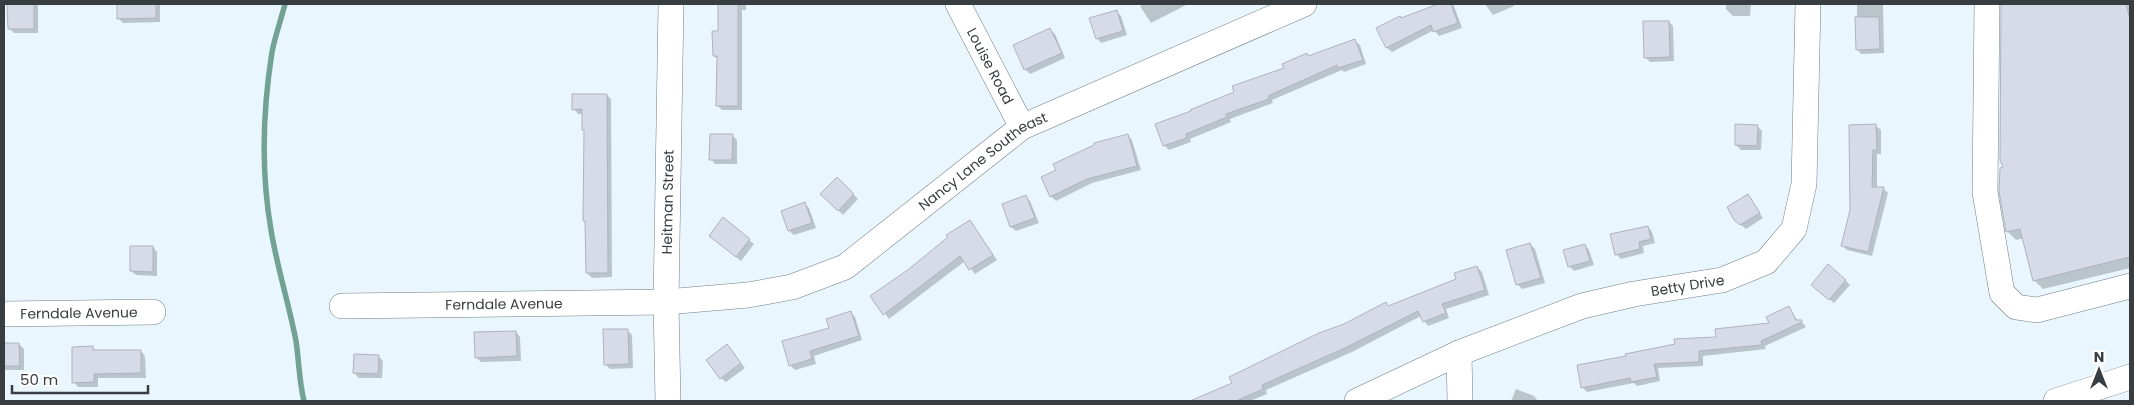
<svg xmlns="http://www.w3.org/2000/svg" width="2134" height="405" viewBox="0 0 2134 405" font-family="Poppins,sans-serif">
<rect width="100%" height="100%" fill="#e9f6fe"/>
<!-- shadow -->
<g fill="#0003">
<path d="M9,4H38V33H14L9,28Z"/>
<path d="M118,4H160V22L123,23L118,18Z"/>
<path d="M719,4H746V10H742V110H722L717,105L719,60L714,56L719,32Z"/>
<path d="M1144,4H1188L1151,23L1140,6Z"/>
<path d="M1442,4H1452L1454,6L1462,28L1439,36L1434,30L1392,52L1387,48L1377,29Z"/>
<path d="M1485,4H1513L1514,6L1493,15Z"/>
<path d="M1726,4H1751L1750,16H1733L1726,9Z"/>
<path d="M1857,4H1883L1884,53L1861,54L1857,49Z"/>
<path d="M2002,4H2130V268L2043,289L2034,280L2024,238L2016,240L2007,231L2004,168Z"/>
<path d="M1117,12L1121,16L1127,35L1101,43L1097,38Z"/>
<path d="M1669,22L1673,26L1674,61L1650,62L1645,57Z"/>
<path d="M1050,30L1055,34L1065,58L1030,74L1025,69Z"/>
<path d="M1355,41L1360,45L1366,64L1344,72L1342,70L1272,100L1273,103L1230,119L1231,122L1190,139L1191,142L1169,150L1164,145L1193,112L1309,57Z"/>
<path d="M607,95L611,99L612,277L592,278L587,273L586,223L584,221L585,131L583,129V114H578L574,109Z"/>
<path d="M1757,126L1762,131L1761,150H1741L1736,145Z"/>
<path d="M1876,126L1881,130V154H1877V188H1883L1888,193L1872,256L1847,250L1843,246Z"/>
<path d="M732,135L737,140V164H715L711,159Z"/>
<path d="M1128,135L1132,140L1141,170L1092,183L1056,201L1051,196Z"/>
<path d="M837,179L858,199L843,215L822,194Z"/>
<path d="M1025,196L1030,201L1039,223L1016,231L1011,227L1003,205Z"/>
<path d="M1748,196L1763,218L1746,229L1735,220Z"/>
<path d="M805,204L809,208L816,228L794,235L789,231L783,212Z"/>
<path d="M970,221L997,260L975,274L965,261L889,319L872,296L910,270Z"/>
<path d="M1648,227L1652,232L1655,243L1643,246L1644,253L1621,259L1616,254Z"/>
<path d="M715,240H749L754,244L741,261Z"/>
<path d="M1530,244L1535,249L1545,283L1522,289L1517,284Z"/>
<path d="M1585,245L1589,250L1594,265L1574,271L1569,266Z"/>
<path d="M153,247L157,252V276L136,275L131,271Z"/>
<path d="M1477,267L1482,272L1489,295L1446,309L1449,318L1428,326L1421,316L1352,352L1266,390L1267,394L1250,401H1193L1234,384L1386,304L1389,307L1457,279Z"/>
<path d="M1845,280L1850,285L1834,303L1817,289Z"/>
<path d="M1789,308L1798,321H1801L1806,327L1765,346L1766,349L1703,356V366L1658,368L1660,381L1637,386L1634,383L1587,392L1582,387L1718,338L1771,324Z"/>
<path d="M850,312L855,317L862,340L814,356L816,364L795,370L790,365Z"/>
<path d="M627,330L632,335L633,368L610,369L605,364Z"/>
<path d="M516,332L520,337L521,361L481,362L476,357Z"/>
<path d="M4,344H19L24,349V370H4Z"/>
<path d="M93,348L97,352L141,351L145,356L146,378H98V387H78L74,382Z"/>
<path d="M731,350L745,368L726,382L721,378Z"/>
<path d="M378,356L383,361L382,378H359L354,373Z"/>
<path d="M1516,389L1534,396L1538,401H1511Z"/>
</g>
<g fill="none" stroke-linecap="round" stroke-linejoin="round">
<!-- stream -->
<path stroke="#72a294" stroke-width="5.5" d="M285,4C281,20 275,36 272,52C263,109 261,172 271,230C277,267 289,304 296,341C299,361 299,381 304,401"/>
</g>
<!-- building -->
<g fill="#d6dbe7" stroke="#aeb3be">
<path d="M7,4H34V29H8Z"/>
<path d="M117,4H156V18L117,19Z"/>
<path d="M718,4H738V106H716L717,56H713L712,31H718Z"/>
<path d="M1438,4H1451L1458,23L1433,32L1431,25L1386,48L1376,28L1400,16L1401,18Z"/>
<path d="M2001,4H2126L2130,19V257L2033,281L2020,229L2006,232L1999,191L2000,168L2003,167L2000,160Z"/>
<path d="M1117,10L1123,31L1096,39L1089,18Z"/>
<path d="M1855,17H1879L1880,49L1856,50Z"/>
<path d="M1643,21H1669L1670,57L1644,58Z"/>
<path d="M1050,28L1062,53L1024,70L1013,45Z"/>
<path d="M1355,39L1363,60L1338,68L1337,65L1268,96L1269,99L1226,114L1227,117L1186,134L1187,138L1163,146L1155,124L1191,111L1190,110L1234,92L1232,86L1284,68L1282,64L1307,53L1308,56Z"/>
<path d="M572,94H607L608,273H586L585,221H583L584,130H582V109L572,110Z"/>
<path d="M1735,124L1758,125L1757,146L1735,145Z"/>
<path d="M1876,124L1877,150H1873L1872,187H1884L1868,252L1841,246L1850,210L1849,125Z"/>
<path d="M710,134H733L732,160H709Z"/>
<path d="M1128,134L1137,166L1087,179L1050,197L1041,177L1056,170L1053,164L1094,145V143Z"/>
<path d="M837,177L854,194L838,211L820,194Z"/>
<path d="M1748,194L1760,213L1740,225L1734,220L1727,207Z"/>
<path d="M1026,195L1035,218L1010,227L1002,204Z"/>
<path d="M805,202L812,223L788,231L781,211Z"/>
<path d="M723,217L750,239L736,257L709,236Z"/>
<path d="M970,220L993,255L969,270L960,256L883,315L870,296L909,269L948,237L946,235Z"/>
<path d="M1648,226L1651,239L1639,242L1640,249L1615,255L1610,234Z"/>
<path d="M1530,243L1541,278L1516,285L1506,250Z"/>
<path d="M1585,244L1590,261L1568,267L1563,250Z"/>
<path d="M130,246H153V272L130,271Z"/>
<path d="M1828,264L1846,280L1829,300L1811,285Z"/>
<path d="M1477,266L1485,290L1442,304L1446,313L1423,322L1418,311L1347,347L1262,385L1263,389L1236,401H1190L1232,383L1229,377L1319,333L1344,324L1386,302L1388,306L1456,279L1454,273Z"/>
<path d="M1789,306L1796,320H1802V322L1761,341L1762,345L1699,351V362L1654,364L1657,377L1631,382L1630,378L1581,388L1577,365L1626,356L1625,354L1675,344L1674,339L1716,337L1715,329L1769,323L1766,317Z"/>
<path d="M851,311L859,336L810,351L812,359L789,366L782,341L829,328L826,319Z"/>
<path d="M603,329H628L629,364L604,365Z"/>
<path d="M516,331L517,356L475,358L474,332Z"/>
<path d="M4,343H19L20,366H4Z"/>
<path d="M727,344L741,363L720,379L706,360Z"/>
<path d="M93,346V350H141V373L94,374V382L72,383V347Z"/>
<path d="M354,354L379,355L378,374L353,373Z"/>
</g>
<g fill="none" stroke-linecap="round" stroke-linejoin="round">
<!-- minor casing -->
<g stroke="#737e85" stroke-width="26">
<g id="minor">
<path id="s1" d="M958,4L1022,127"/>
<path d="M1987,4L1985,192L2002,293L2016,307L2037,310L2130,286"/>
<path id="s2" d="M342,306L666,302L748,295L792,287L845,267L1022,127L1304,4"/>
<path id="s3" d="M4,314L153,312"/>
<path d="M1459,353L1460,401"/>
<path id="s4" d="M668,401L666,302L671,4"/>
<path id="s5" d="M1357,401L1459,353L1582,306L1634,294L1722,280L1766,262L1794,229L1804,184L1808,4"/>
<path d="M2056,401L2130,377"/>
</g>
</g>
<!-- minor -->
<use href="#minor" stroke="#fff" stroke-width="25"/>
</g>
<g text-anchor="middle" stroke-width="4" stroke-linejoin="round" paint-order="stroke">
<!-- street labels -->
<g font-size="14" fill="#383d41" stroke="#fff">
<text dy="5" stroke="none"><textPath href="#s1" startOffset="70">Louise Road</textPath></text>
<text dy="5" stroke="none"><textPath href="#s2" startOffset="682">Nancy Lane Southeast</textPath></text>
<text dy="5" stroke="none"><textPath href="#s4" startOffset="199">Heitman Street</textPath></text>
<text dy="5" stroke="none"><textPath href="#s5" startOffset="352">Betty Drive</textPath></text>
<text dy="5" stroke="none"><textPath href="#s2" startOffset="162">Ferndale Avenue</textPath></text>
<text dy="5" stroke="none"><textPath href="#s3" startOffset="75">Ferndale Avenue</textPath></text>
</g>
</g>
<!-- border -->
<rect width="2134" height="405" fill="none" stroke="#383d41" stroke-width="10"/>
<!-- north arrow -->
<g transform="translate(2099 370)" stroke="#ffffff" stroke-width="4" paint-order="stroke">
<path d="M0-4L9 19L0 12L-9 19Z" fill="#383d41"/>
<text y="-8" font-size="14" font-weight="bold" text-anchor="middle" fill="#383d41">N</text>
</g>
<!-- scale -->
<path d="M12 385v8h136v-8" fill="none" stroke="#383d41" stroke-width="2.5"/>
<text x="20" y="385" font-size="15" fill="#383d41" stroke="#ffffff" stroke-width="4" paint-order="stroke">50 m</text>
</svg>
